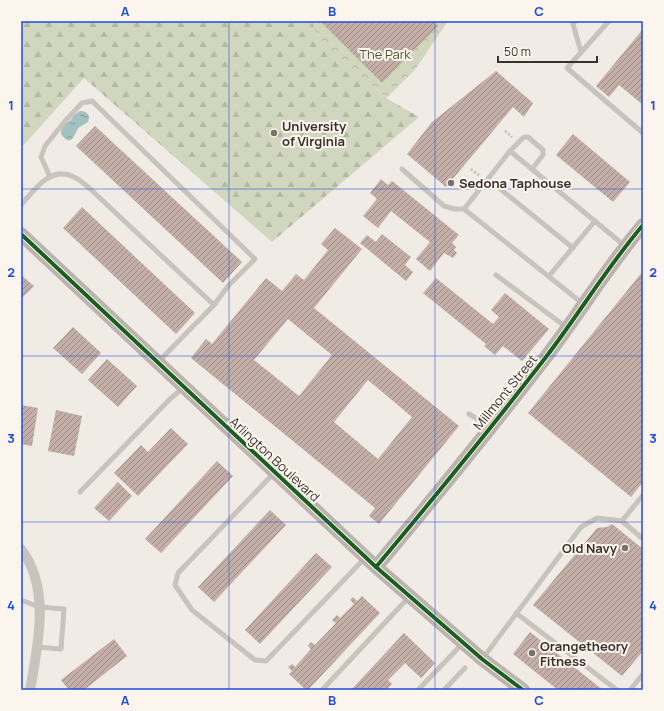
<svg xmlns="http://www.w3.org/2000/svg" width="664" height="711" viewBox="0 0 664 711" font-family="Manrope,sans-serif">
<defs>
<pattern id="forest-firs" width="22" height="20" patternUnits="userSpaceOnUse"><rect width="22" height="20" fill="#d1d6bf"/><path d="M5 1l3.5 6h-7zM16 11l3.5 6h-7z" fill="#b4b8a4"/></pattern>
<pattern id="park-crowns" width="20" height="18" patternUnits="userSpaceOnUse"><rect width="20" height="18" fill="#d1d6bf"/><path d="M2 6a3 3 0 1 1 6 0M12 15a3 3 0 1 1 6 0" fill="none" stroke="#b4b8a4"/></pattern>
<pattern id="water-ripples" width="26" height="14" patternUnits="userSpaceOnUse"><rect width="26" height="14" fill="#a1c2c1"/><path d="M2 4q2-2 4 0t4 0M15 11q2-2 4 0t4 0" fill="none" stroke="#849e9d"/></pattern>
<pattern id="building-hatch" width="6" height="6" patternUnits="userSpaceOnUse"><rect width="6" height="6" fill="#c3afa7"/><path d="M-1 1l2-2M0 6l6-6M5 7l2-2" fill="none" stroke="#a08f88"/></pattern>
</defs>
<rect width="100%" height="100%" fill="#f0ebe5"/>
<!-- forest -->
<path fill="url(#forest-firs)" d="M21,21H312L318,37L386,98L419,117L272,242L84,78L21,148Z"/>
<!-- park -->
<path fill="url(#park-crowns)" d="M312,21H448L414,71L386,98L317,37Z"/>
<!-- water -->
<path fill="url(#water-ripples)" d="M80,111C87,111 91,115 88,122L78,128C74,137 70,147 61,134L62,126L70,121L74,115Z"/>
<!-- building -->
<g fill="url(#building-hatch)" fill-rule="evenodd">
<path d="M320,21H433L438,26L382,83Z"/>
<path d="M643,29V105L619,85L609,97L596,86Z"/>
<path d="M496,71L533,103L524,117L513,107L446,187L407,154L432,122Z"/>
<path d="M95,126L242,262L223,283L76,146Z"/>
<path d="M573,134L630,182L613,202L556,155Z"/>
<path d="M381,179L388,185L392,181L459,235L452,243L456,247L454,250L457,253L453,258L444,253L430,271L416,259L430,242L391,211L378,228L363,216L377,199L370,193Z"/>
<path d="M82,207L195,313L176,334L63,228Z"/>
<path d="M335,228L362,249L314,308L459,426L379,524L369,516L375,508L191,358L206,339L212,344L266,278L282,291L296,274L304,280L328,250L321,244ZM288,319L332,355L299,396L254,360ZM368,380L412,417L378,459L334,422Z"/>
<path d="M382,234L411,257L405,265L413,272L406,281L360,243L367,235L376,242Z"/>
<path d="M643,271V482L631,497L528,413Z"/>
<path d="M21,275L34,286L21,299Z"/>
<path d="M436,278L493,324L499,317L491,310L505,293L549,329L522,361L503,346L495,355L484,346L486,344L423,293Z"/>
<path d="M73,327L101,353L82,374L53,348Z"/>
<path d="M107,359L137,386L118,407L88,380Z"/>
<path d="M21,405L38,408L32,446L21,444Z"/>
<path d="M56,410L82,416L74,456L48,451Z"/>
<path d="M171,428L188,444L138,496L114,473L141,445L148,452Z"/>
<path d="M217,461L233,476L161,553L145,539Z"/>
<path d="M118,482L132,496L109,521L94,508Z"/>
<path d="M270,510L286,525L214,602L198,587Z"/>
<path d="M612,524L643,549V651L622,676L533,605L597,528L607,527Z"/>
<path d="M316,553L332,567L260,644L245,630Z"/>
<path d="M362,596L380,613L308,690H306L289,674L292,671L288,667L292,664L295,667L311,649L308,646L311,642L315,645L336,623L332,620L337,615L340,618L354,604L350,600L353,597L357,601Z"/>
<path d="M530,632L603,690H558L513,654Z"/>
<path d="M404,633L435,663L421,678L405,663L388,680L392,684L386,690H351Z"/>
<path d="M114,639L127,656L84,690H69L61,680Z"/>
</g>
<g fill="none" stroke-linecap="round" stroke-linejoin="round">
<!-- path -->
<g stroke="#c2bbb6" stroke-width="2.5" stroke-dasharray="2 2" stroke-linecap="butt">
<path d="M505,131L512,137"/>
<path d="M471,169L480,176"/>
</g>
<!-- lane -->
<g stroke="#c9c3be" stroke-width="5">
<path d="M575,21L573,24L581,52"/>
<path d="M609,21L567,68L643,133"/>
<path d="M510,151L524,137H528L543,150V155L532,169"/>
<path d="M402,169L444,206L455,209H464"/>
<path d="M50,177L41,157L45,146L66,120L82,103L92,101L255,259L228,286L214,305L158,362"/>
<path d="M488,179L573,248"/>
<path d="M21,205C34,190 51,165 74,177C79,179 83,183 87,186L214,305"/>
<path d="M496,275L566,327"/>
<path d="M549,276L595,221"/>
<path d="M582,303L464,209L510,151L625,246"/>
<path d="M469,414L479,420"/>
<path d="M274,473L178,573L175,585L192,610L255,660L266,661L365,558"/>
<path d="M80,492L170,399L183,388"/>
<path d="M622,521L643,495"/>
<path d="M21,600L39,607L64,609L61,649L37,647"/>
<path d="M516,613L617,690"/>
<path d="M483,658L581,527L597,518L622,521L643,539"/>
<path d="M322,690L409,597"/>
<path d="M418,690L463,643"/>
<path d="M444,690L465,668"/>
<path d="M630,690L643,674"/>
</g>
<!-- street -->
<path stroke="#c9c3be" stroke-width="10" d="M21,549C51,588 38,645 30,690"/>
<!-- secondary -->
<g stroke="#bab3ae" stroke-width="14">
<path d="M21,234L376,567L482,659L523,690"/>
<path d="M376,567C434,498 491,428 546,357C579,314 607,267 643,225"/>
</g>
<!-- cycleway casing -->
<g stroke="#fbf5ee" stroke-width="6">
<g id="cycleway">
<path d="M21,234L376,567L482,659L523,690"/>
<path d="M376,567C434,498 491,428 546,357C579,314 607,267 643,225"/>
</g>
</g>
<!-- cycleway -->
<use href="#cycleway" stroke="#1b5e20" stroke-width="4"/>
</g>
<!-- grid -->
<path fill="none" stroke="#1d4ed8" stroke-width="1" stroke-opacity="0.55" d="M229,21V690M435,21V690M21,189H643M21,356H643M21,522H643"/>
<!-- markers -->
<g fill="#7a716c" stroke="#fbf5ee" stroke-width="1.5">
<circle cx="274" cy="133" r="4"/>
<circle cx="451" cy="183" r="4"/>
<circle cx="625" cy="548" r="4"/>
<circle cx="532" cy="653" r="4"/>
</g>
<g text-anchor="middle" stroke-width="4" stroke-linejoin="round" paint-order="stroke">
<!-- park labels -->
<g font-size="13" fill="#4a5a2e" stroke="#fbf5ee">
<text x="385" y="59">The Park</text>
</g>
<!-- poi labels -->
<g font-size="13" font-weight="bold" fill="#3b302b" stroke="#fbf5ee" text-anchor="start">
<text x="282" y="131">University<tspan x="282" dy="15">of Virginia</tspan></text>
<text x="459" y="188">Sedona Taphouse</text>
<text x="617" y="553" text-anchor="end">Old Navy</text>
<text x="540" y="651">Orangetheory<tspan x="540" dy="15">Fitness</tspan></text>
</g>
<!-- street labels -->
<g font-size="13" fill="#3b302b" stroke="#fbf5ee">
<text transform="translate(505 392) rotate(-51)" y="5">Millmont Street</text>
<text transform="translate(275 459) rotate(43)" y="5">Arlington Boulevard</text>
</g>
</g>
<!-- border -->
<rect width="664" height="711" fill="none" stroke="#fbf5ee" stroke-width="44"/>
<!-- scale -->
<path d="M498 56v6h99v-6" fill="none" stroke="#3b302b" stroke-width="2"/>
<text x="504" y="56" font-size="12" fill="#3b302b" stroke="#fbf5ee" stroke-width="3" paint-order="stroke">50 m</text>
<rect x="22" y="22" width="620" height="667" fill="none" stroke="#1d4ed8" stroke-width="1.5"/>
<g font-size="13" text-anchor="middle" font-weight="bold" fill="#1d4ed8">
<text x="125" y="16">A</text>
<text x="332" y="16">B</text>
<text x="539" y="16">C</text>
<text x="11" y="110">1</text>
<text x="653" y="110">1</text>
<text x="11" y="277">2</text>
<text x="653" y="277">2</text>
<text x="11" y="443">3</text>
<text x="653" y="443">3</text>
<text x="11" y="610">4</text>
<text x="653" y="610">4</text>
<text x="125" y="705">A</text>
<text x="332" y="705">B</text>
<text x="539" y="705">C</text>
</g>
</svg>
